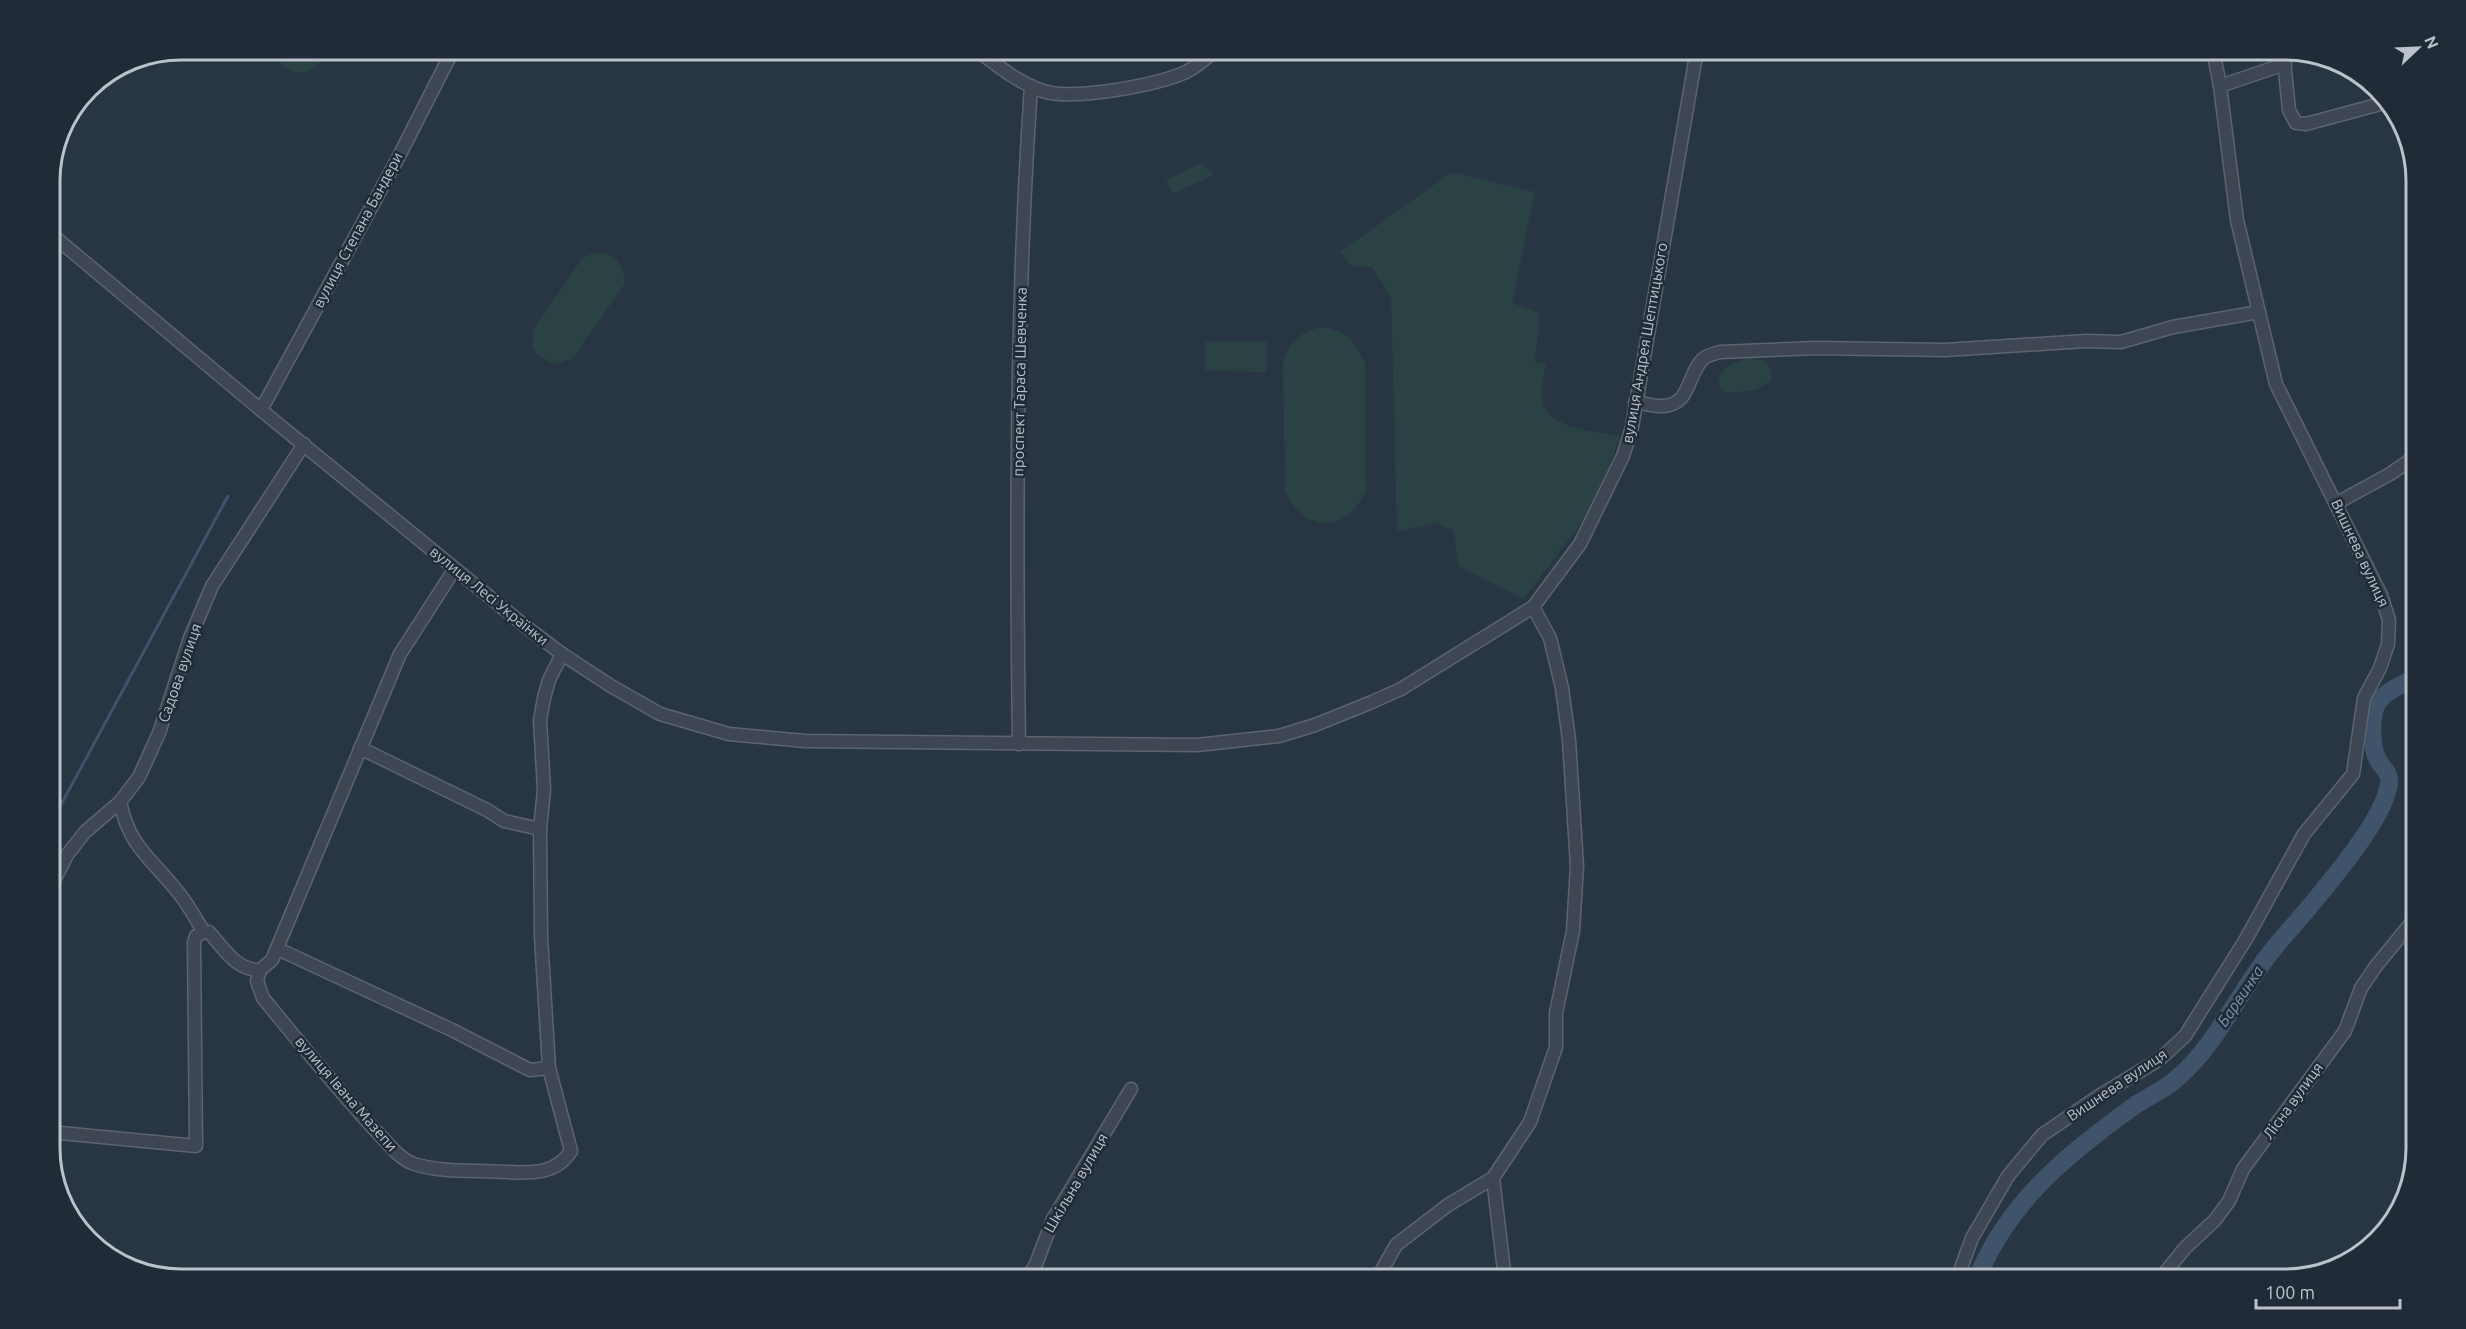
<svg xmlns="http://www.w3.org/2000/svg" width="2466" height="1329" viewBox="0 0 2466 1329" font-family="Ubuntu,sans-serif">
<rect width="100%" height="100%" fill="#283542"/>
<!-- green -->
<g fill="#2a4243">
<path d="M275,50H327C317,80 280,80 275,50Z"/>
<path d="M1202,163L1213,175L1173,194L1166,180Z"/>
<path d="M1452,172L1535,192L1512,303L1540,313L1535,361L1546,364C1544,376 1540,391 1543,402C1548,429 1597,431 1620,436L1609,467L1585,518L1524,599L1458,566L1453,530L1434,523L1397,532L1391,298L1372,267H1352L1340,252Z"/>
<path d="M598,252C617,254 626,267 624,285L573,358L558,364L550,363L536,353L532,346L533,329L583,257Z"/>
<path d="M1322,327C1345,330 1357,342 1365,364L1366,490C1348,534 1304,534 1285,491L1283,364C1287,343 1301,331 1322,327Z"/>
<path d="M1205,342H1267V372L1205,371Z"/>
<path d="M1750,358C1766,359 1771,364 1771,380C1758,393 1742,392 1726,392L1718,385C1719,366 1734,363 1750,358Z"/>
</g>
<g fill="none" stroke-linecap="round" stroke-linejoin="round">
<!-- stream -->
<path stroke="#3f536b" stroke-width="3" d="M50,825L228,496"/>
<!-- river -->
<path stroke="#3f536b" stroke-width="18" d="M1977,1279C2007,1202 2071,1151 2137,1104C2149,1096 2164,1090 2175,1080C2212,1050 2234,1002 2262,964C2275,945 2291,929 2306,911C2330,882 2377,827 2387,792C2393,773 2386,773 2378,760C2371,748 2370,714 2378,702C2386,691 2404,683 2416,678"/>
<!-- minor casing -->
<g stroke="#5b646f" stroke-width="15">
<g id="minor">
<path d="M977,50C997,65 1018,83 1043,91C1073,101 1157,85 1186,72C1198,66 1206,58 1215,50"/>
<path d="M2283,50L2289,110L2296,123L2306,124L2388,102"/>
<path d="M2220,86L2285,64"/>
<path d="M50,233L261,410L525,626L562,654L611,686L660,714L729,734L805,741L1197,745L1279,736L1315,725L1372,702L1401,689L1533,607L1580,544L1623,456L1632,427L1697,50"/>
<path d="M1635,402C1644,403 1654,407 1663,406C1691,405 1687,374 1703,359C1707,355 1714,354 1720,352L1816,348L1945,350L2086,341L2121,342L2173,327L2259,312"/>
<path d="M261,410L397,160L453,50"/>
<path d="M2337,503L2390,474L2416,456"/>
<path d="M1019,744C1016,525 1016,305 1031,86"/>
<path d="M360,748L487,810L504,821L540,829"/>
<path d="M50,888L67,855L85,832L120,802L139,777L159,733L190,638L212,586L304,444"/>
<path d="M204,932H209C224,949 236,970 260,970L272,960L400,654L454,570"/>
<path d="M278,949L452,1030L530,1070L549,1068"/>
<path d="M260,970L257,981L263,998C300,1043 336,1088 376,1131C387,1142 399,1159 414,1164C442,1173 476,1170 505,1172C530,1173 556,1175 571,1151L549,1068L541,936L540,829L544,790L540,720L544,698L549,680L562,654"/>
<path d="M50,1132L196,1146L194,942L196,936L204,932C197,921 191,910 184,900C157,862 130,851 120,802"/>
<path d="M1493,1178L1505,1279"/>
<path d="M1027,1279L1036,1264L1053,1219L1131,1089"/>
<path d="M1377,1279L1396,1245L1448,1205L1493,1178L1530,1122L1556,1047V1013L1573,931L1577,866L1569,740L1562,688L1550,638L1533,607"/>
<path d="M1957,1279L1972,1238L2008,1176L2042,1135L2099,1096L2160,1059L2185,1036L2246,939L2304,834L2353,774L2364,698L2380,668L2388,644L2389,620L2381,595L2276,384L2237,220L2220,86L2213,50"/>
<path d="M2160,1279L2185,1248L2215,1220L2229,1201L2243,1169L2345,1031L2361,988L2376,966L2416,917"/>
</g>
</g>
<!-- minor -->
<use href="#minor" stroke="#3d4652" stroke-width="12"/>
</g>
<g text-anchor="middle" stroke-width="5" stroke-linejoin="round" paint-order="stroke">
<!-- street labels -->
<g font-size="15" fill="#bac2cc" stroke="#212b38">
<text transform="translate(358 230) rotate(-62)" y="5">вулиця Степана Бандери</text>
<text transform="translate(1645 343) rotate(-80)" y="5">вулиця Андрея Шептицького</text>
<text transform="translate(1020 382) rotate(-89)" y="5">проспект Тараса Шевченка</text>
<text transform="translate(2360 553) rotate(65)" y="5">Вишнева вулиця</text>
<text transform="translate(489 596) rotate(39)" y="5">вулиця Лесі Українки</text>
<text transform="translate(180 673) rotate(-71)" y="5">Садова вулиця</text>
<text transform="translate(2117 1085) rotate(-34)" y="5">Вишнева вулиця</text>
<text transform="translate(346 1094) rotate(49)" y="5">вулиця Івана Мазепи</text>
<text transform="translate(2293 1101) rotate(-54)" y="5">Лісна вулиця</text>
<text transform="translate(1076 1183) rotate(-60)" y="5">Шкільна вулиця</text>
</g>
<!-- water labels -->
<g font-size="16" font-style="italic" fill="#7c94ad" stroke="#212b38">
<text transform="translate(2240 996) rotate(-56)" y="6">Барвинка</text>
</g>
</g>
<!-- crop -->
<path d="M0 0H2466V1329H0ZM181 60H2285A121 121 0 0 1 2406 181V1148A121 121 0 0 1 2285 1269H181A121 121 0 0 1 60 1148V181A121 121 0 0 1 181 60Z" fill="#212b38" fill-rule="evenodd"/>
<path fill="none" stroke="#bac2cc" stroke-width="3" d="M181 60H2285A121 121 0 0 1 2406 181V1148A121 121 0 0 1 2285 1269H181A121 121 0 0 1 60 1148V181A121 121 0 0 1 181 60Z"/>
<!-- north arrow -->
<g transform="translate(2418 48) rotate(67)" stroke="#212b38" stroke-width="4.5" paint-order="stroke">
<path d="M0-4.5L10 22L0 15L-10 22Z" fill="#bac2cc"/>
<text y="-9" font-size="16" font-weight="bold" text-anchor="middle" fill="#bac2cc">N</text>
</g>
<!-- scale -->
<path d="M2256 1299v9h144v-9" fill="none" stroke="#bac2cc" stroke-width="3"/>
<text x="2265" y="1299" font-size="18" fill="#bac2cc" stroke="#212b38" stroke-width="4.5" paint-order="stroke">100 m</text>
</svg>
